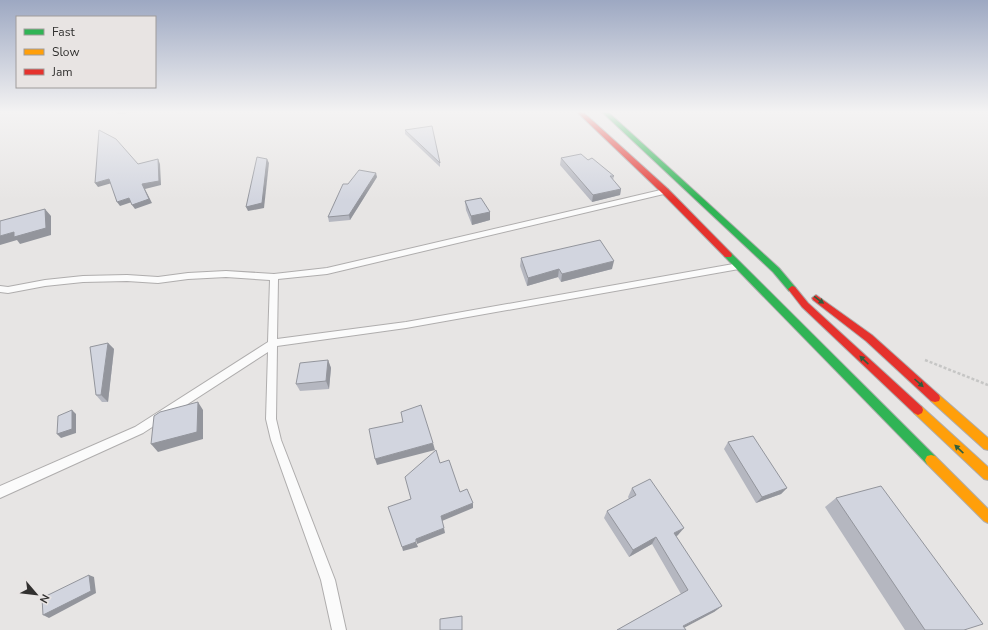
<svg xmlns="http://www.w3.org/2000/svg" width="988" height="630" viewBox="0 0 988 630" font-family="'Nunito Sans',sans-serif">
<rect width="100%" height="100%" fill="#e7e5e4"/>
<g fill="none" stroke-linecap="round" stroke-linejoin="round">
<!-- lane casing -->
<g stroke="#afadad" stroke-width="2">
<path id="lane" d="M665,189H668V193L327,274L278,279L277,339L406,322L739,263L743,266L739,269L406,328L277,346L276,419L281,440L335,580L346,630H332L321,580L271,440L266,419L268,352L143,433L0,498V486L135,427L268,342L270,280L226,277L188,279L158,283L127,281L83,282L45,286L8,293L0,292V286L8,287L45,280L83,276L127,275L158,277L188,273L226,271L274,274L327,268Z"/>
</g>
<!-- fast casing -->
<g stroke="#afadad" stroke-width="2">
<g id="fast">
<path d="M602,112H608L779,268L795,287L796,289L795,291H789L773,272Z"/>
<path d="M728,252L731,253L935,456L937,460L935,464L931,465L927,464L725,257L724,255Z"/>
</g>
</g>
<!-- slow casing -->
<g stroke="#afadad" stroke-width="2">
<g id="slow">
<path d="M935,394L939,395L988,438V450L984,449L931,401L930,398L931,395Z"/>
<path d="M918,405L922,407L988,467V480L984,479L914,413L913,410L914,407Z"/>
<path d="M931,455L935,456L988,509V523L984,521L927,464L925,460L927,456Z"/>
</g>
</g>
<!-- jam casing -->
<g stroke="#afadad" stroke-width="2">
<g id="jam">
<path d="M577,112H583L668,189L731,253L732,255L731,257H725L662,193Z"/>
<path d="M792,286L795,287L808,303L922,407L923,410L922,413L918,415L914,413L802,307L788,289Z"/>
<path d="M816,295L872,335L939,395L940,398L939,401L935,402L931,401L866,341L813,300L812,298Z"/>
</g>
</g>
<!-- path -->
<path stroke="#c6c6c5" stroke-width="2.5" stroke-dasharray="3 2" stroke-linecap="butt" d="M925,360L988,385"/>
<!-- lane -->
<use href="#lane" fill="#fbfbfb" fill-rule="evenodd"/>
<!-- fast -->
<use href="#fast" fill="#30b455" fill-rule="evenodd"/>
<!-- slow -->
<use href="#slow" fill="#ff9f0a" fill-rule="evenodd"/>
<!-- jam -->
<use href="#jam" fill="#e5322d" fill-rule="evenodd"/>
</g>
<!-- wall -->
<g fill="#b5b7c0">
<path d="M405,130L440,163V167L405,134Z"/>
<path d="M561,158L588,160L614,176L613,180L621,189L620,195L592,202L560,165Z"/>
<path d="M377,177L350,220L329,222L328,217L348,184Z"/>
<path d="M465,201L490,212V220L472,225L466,210Z"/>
<path d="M521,258L612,269L561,282L558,277L527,286L520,266Z"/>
<path d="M108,343L114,349L108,402H102L96,395Z"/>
<path d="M328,360L331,368L329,389L300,391L296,384Z"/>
<path d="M728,442L787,488L781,494L756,503L724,449Z"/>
<path d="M632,488L678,535L676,537L722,606L714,612L617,630L681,594L652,544L629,557L604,518L607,511L629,499L628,497Z"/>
<path d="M836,498L967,630H905L825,507Z"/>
</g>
<!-- shaded-wall -->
<g fill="#93959c">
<path d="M117,112H141L118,114Z"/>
<path d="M158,159L160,164L161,185L145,189L152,203L135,209L132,205L142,184Z"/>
<path d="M267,159L269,163L264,208L248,211L246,207Z"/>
<path d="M376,173L377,177L350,220L349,215Z"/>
<path d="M109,179L112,183L98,187L95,183Z"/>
<path d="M621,189L620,195L592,202L593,195Z"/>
<path d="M129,198L132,202L120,206L117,202Z"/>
<path d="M45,209L51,216V235L20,244L17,240L0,245V236L14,232Z"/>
<path d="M490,212V220L472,225L471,216Z"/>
<path d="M614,261L612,269L561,282L562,274Z"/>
<path d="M559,269L558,277L527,286L528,278Z"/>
<path d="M108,343L114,349L108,402L101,395Z"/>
<path d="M328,360L331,368L329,389L326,381Z"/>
<path d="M198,402L203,410V439L158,452L151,444Z"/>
<path d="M72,410L76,414V433L61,438L57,434Z"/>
<path d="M433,443L435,450L377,465L375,459Z"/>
<path d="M787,488L781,494L756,503L762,497Z"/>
<path d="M473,503V508L442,521L441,516Z"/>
<path d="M444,528L445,533L417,544L416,539Z"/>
<path d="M684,528L678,535L669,540L674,533Z"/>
<path d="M656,537L652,544L629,557L633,550Z"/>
<path d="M416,542L418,547L403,551L402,547Z"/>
<path d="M89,575L94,577L96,593L49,618L43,615Z"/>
<path d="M722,606L714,612L680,630L683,626Z"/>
</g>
<!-- building -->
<g fill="#d2d5df" stroke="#93959c">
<path d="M432,126L440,163L405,130Z"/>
<path d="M99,130L116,139L138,164L158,159L159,181L142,184L149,199L132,205L129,198L117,202L109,179L95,183Z"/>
<path d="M581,154L588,160L592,158L614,176H610L621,189L593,195L561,158Z"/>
<path d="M257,157L267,159L262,203L246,207Z"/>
<path d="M359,170L376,173L349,215L328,217L343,184H348Z"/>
<path d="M481,198L490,212L471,216L465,201Z"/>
<path d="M45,209L46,228L14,237V232L0,236V221Z"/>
<path d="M600,240L614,261L562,274L559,269L528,278L521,258Z"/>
<path d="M108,343L101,395H96L90,347Z"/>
<path d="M328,360L326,381L296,384L300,363Z"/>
<path d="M198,402L197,432L151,444L154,416L160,412Z"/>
<path d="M421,405L433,443L375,459L369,429L403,422L401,412Z"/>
<path d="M72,410V429L57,434L58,416Z"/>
<path d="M753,436L787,488L762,497L728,442Z"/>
<path d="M436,450L440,463L449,460L460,492L467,489L473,503L441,516L444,528L416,539V542L402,547L388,507L411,499L405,477Z"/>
<path d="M650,479L684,528L674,533L722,606L683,626L686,630H617L688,590L656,537L633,550L607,511L636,495L632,488Z"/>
<path d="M881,486L983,624L964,630H925L836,498Z"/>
<path d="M89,575L91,591L43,615L42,598Z"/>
<path d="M462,616V630H440V619Z"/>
</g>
<!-- one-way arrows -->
<defs><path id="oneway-solid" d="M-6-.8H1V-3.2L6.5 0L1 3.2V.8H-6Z"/></defs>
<g fill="#315e3c">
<use href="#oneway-solid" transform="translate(819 300) rotate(36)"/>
<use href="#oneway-solid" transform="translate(864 360) rotate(-137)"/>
<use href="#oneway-solid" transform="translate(919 383) rotate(42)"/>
<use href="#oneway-solid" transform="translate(959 449) rotate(-137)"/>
</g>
<!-- sky -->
<linearGradient id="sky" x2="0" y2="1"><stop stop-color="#9da8c2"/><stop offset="0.56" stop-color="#f4f3f3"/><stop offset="1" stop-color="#f4f3f3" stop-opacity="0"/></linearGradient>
<rect width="988" height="200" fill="url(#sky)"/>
<!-- legend -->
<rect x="16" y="16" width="140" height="72" fill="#e8e4e3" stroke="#9f9c9b"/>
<rect x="24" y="29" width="20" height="6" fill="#30b455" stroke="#9f9c9b"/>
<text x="52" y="36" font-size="12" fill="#31302f">Fast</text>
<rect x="24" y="49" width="20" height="6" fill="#ff9f0a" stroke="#9f9c9b"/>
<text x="52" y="56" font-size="12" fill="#31302f">Slow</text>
<rect x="24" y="69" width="20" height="6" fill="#e5322d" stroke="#9f9c9b"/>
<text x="52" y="76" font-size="12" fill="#31302f">Jam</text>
<!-- north arrow -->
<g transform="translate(36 594) rotate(118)" stroke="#e8e4e3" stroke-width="3" paint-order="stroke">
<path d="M0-3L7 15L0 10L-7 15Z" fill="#31302f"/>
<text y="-6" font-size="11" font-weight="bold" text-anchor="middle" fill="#31302f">N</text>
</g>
</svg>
